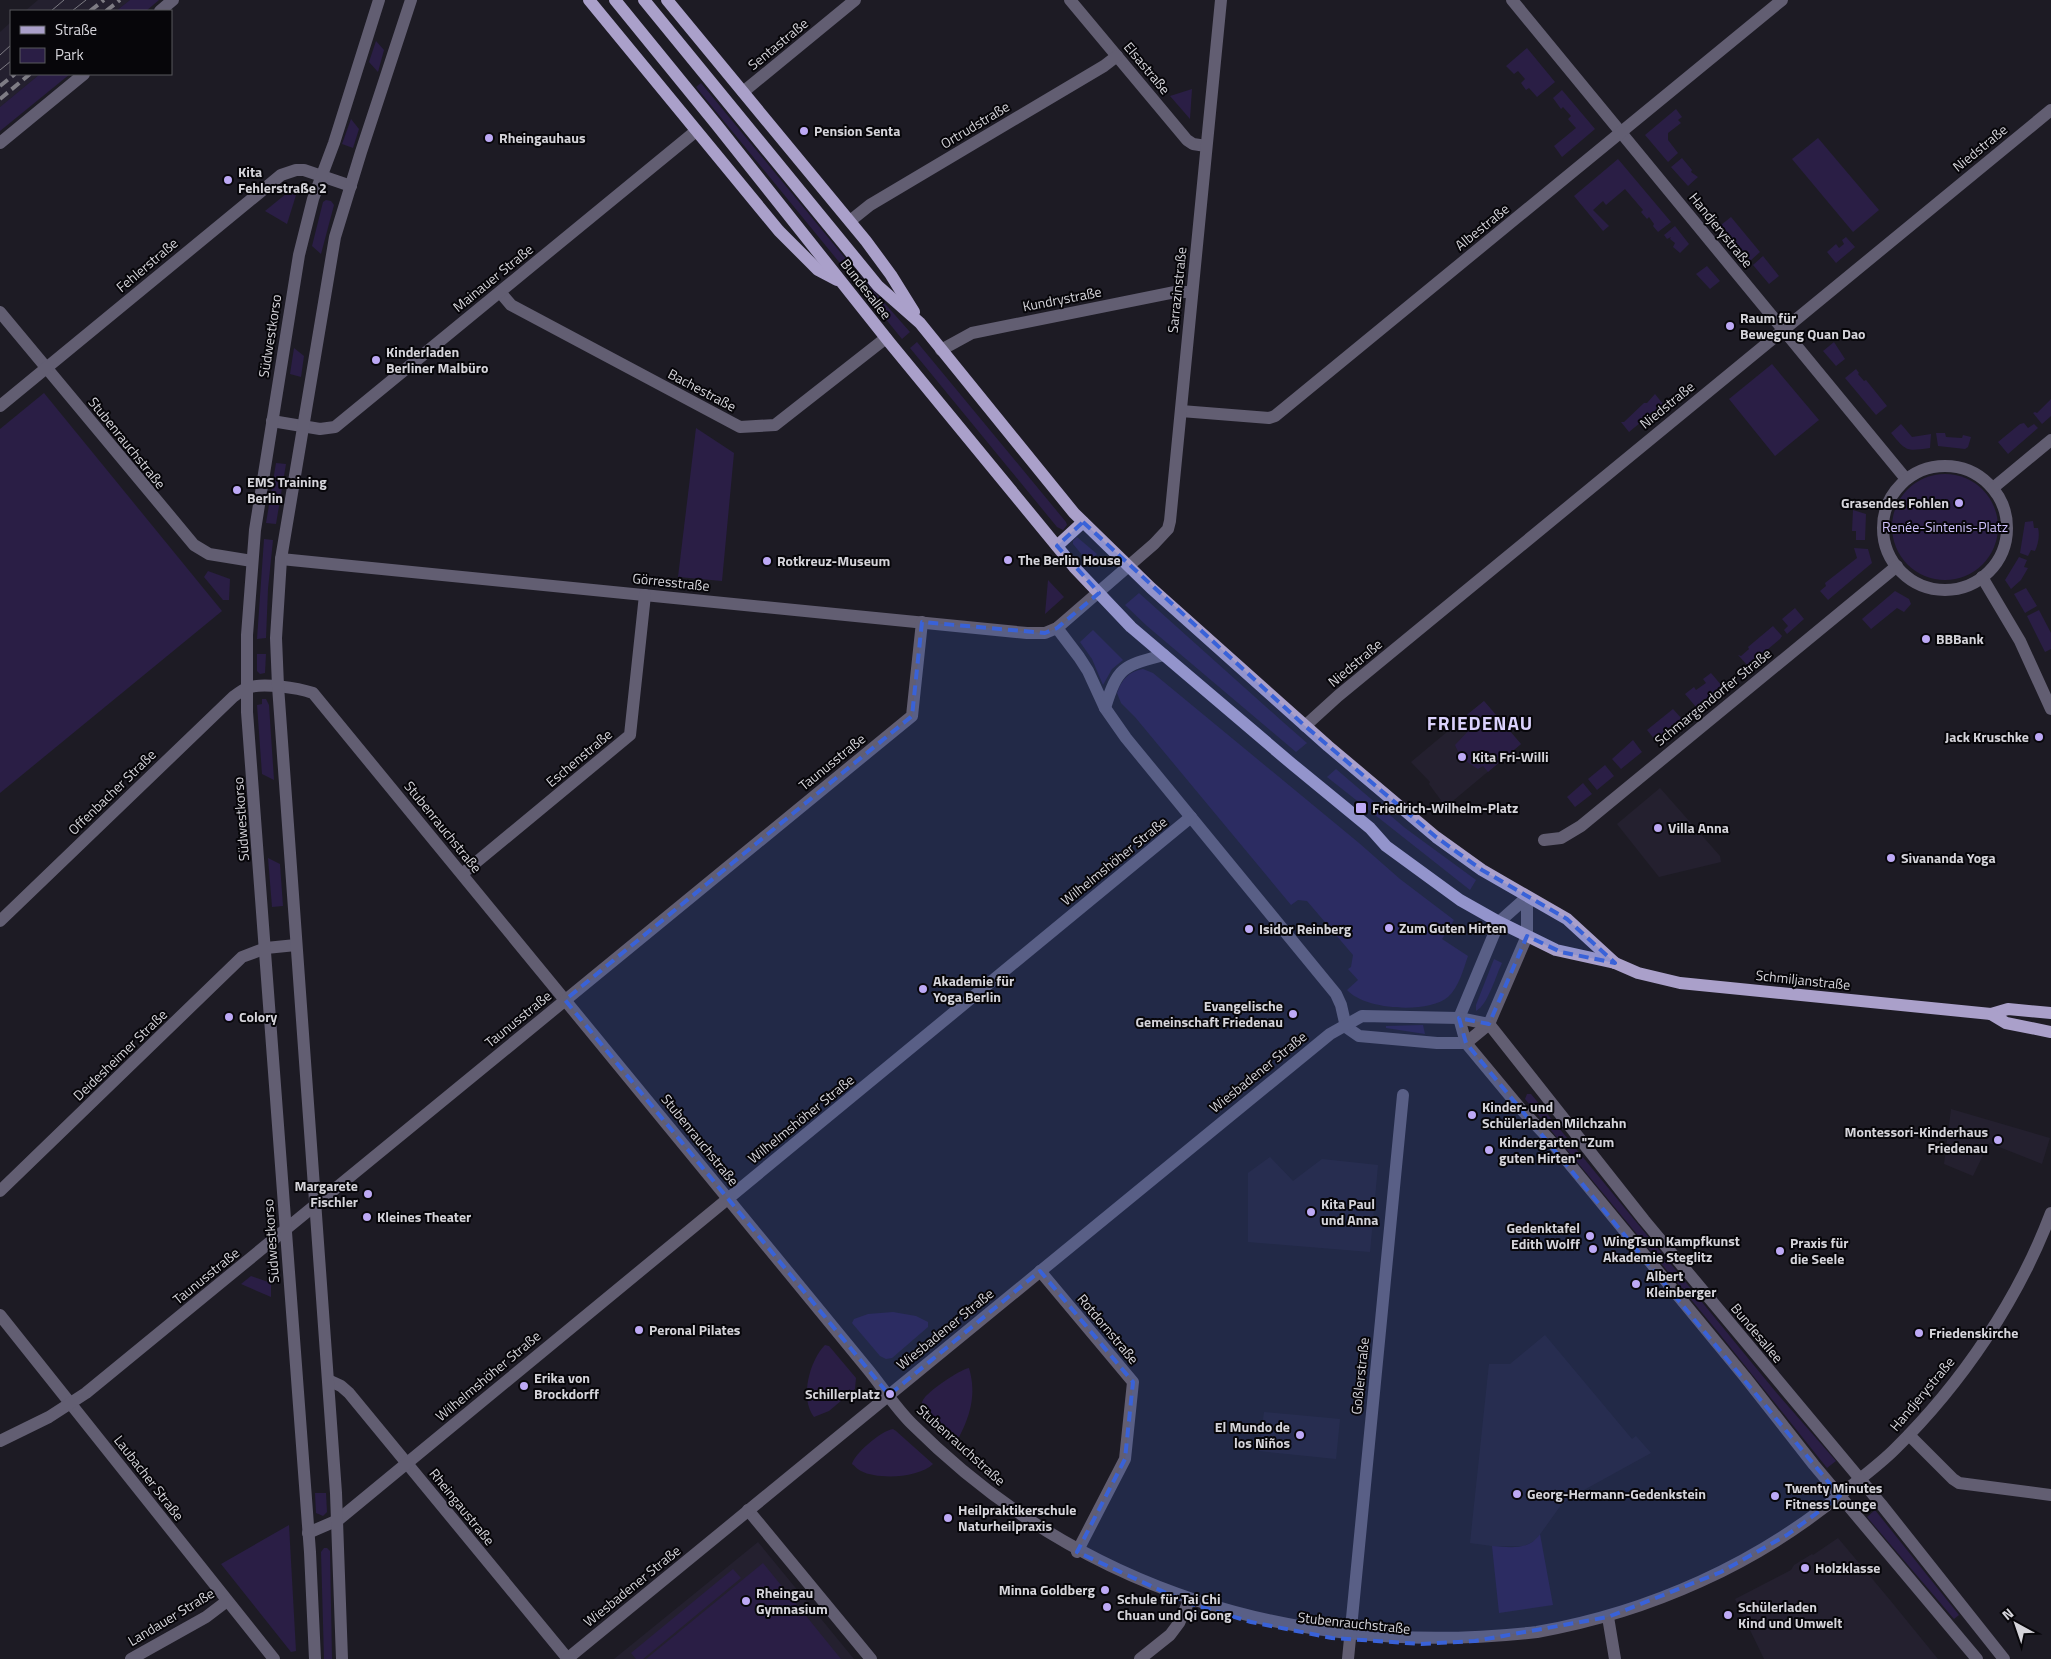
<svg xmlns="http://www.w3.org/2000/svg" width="2051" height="1659" viewBox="0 0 2051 1659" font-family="'Titillium Web',sans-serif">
<rect width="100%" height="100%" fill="#1d1b24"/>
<!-- built -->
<g fill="#24202f">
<path d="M38,0H130L116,11H25Z"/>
<path d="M11,22V74H40L0,107V32Z"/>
<path d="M1484,701L1521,744L1448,805L1445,801L1443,803L1429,784L1430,782L1411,762Z"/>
<path d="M1660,788L1720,856L1721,862L1659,877L1617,824Z"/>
<path d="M1951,1109L2050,1138L2042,1164L1989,1143L1973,1176L1944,1164Z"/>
<path d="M1270,1157L1293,1181L1322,1159L1378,1165L1370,1252L1248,1242V1173Z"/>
<path d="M1545,1335L1632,1439L1636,1436L1651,1453L1573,1496L1561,1505L1536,1540L1524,1546H1492L1470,1543L1489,1364H1510Z"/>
<path d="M1264,1412L1340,1419L1336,1459L1259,1451Z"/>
<path d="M1838,1538L1890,1600L1938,1659H1764L1735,1599L1791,1570L1794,1565L1812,1554L1813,1555Z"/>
<path d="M758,1542L854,1659H614Z"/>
</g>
<!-- green -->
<g fill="#2a1e45">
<path d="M130,0H159L146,11H116Z"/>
<path d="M376,41L384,50L378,72L369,62Z"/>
<path d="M1527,48L1555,82L1537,97L1529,88L1526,90L1521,83L1525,79L1518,71L1514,74L1506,66Z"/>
<path d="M40,74H70L0,131V107Z"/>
<path d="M701,83L850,264L910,332L902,339L696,87Z"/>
<path d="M1192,89L1190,119L1170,96Z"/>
<path d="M1562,90L1595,129L1562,157L1554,146L1576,128L1568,119L1571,116L1563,107L1561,109L1553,98Z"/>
<path d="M1676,109L1682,117L1678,120L1681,123L1668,133V140L1678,153L1668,162L1645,135Z"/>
<path d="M351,119L359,129L353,148L342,144Z"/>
<path d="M1818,138L1879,210L1853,232L1792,159Z"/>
<path d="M1682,158L1692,170L1691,172L1698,177L1688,186L1671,167Z"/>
<path d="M1618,159L1671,222L1658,232L1653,226L1654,224L1649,217L1647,219L1641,212L1643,210L1625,189L1606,205L1603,201L1593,210L1609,226L1603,231L1574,196Z"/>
<path d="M292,189L297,192L287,224L265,211Z"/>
<path d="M326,200L331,201L334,205L321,254L312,246L323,202Z"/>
<path d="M1731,217L1760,252L1750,261L1721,225Z"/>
<path d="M1675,226L1689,244L1680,253L1673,247L1675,243L1670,239L1671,237L1667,239L1664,235Z"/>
<path d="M1846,237L1855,247L1836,263L1827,252L1836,244L1839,248L1844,244L1842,240Z"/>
<path d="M1763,256L1779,276L1769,284L1753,265Z"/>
<path d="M1707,266L1720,281L1710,289L1696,274Z"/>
<path d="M917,342L1066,522L1067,525L1063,530L1057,527L910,348Z"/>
<path d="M1834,342L1845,359L1836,366L1823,351Z"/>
<path d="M294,348L304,356L301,377L290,374Z"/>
<path d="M1772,364L1819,420L1775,456L1729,399Z"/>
<path d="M1856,369L1859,373L1858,374L1864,381L1866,380L1887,406L1876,415L1845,378Z"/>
<path d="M44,393L222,611L0,793V429Z"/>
<path d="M1655,394L1663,404L1629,432L1621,422H1624L1644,403H1647Z"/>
<path d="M2051,399V416L2042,424L2033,413L2035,412L2037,413Z"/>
<path d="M2024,423L2028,428L2034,424L2038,428L2008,454L1998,442L2020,424Z"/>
<path d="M1901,424L1912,437L1931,434L1930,448C1906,451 1907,452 1891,433Z"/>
<path d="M696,428L734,453L722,581L678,577Z"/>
<path d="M1936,433H1945L1946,437L1962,438L1963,435L1971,437L1968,447L1965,449L1938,446Z"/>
<path d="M276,463L286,464L276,524L266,523Z"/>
<circle cx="1945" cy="527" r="53"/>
<path d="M1853,510L1866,514L1865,540H1856V531H1852Z"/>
<path d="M2033,521L2034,528H2038C2040,535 2038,545 2035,551L2031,550L2028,556L2020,553L2025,522Z"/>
<path d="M1077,537L1097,554L1088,562L1073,544V541Z"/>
<path d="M264,539L273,540L268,589L266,638L257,639Z"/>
<path d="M1854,548L1868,549L1872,563L1828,600L1820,591L1826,586L1825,583L1857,558Z"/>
<path d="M2019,557L2027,560L2024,567L2028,568L2021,580L2011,589L2005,580Z"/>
<path d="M208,571L230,579L229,600H223L204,577Z"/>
<path d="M1048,580L1064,597L1045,614Z"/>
<path d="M2026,588L2037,606L2025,613L2014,594Z"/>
<path d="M1895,591L1909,599L1911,604L1904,612L1897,608L1871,629L1862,619Z"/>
<path d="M1139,593L1283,722L1307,743L1296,752L1147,626L1125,605Z"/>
<path d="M1795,608L1804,619L1787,634L1784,630L1788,626L1782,619Z"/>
<path d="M2039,610L2051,633V649L2045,652L2027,616Z"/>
<path d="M1773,626L1782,636L1780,639L1748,666L1738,655L1741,656L1749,649L1748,647Z"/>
<path d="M1093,630L1123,660L1112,669L1103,685L1092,659L1080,642Z"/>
<path d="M257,654H266L265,673L260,674L257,671Z"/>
<path d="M1143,669L1153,673L1359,843L1400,879L1454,920L1442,939L1468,956C1463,970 1459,987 1448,997C1428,1014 1365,1010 1347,990L1358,980L1348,969L1351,967L1353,955L1307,901L1298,900L1291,905L1135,717L1121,703L1117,693C1122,679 1128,672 1143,669Z"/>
<path d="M1711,673L1722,686L1696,707L1685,694L1694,687L1696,690L1706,683L1703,679Z"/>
<path d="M262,699H266L269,705L274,780L262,774L257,705L262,704Z"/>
<path d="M1484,701L1521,744L1488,772L1483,766L1478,769C1467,763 1460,757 1455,745L1471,728L1463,718Z"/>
<path d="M1673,709L1682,719L1656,741L1647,730Z"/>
<path d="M1633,740L1642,752L1621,769L1612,759Z"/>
<path d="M1605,765L1614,776L1597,790L1588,779Z"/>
<path d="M1336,769L1405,828L1476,880L1470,890L1327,777Z"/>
<path d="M1583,783L1592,794L1575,807L1567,797Z"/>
<path d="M268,858L280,864L283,906L272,907Z"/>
<path d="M1494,959L1502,963C1496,975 1488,1005 1476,1011V1005Z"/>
<path d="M1423,1025L1425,1034L1386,1028V1026Z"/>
<path d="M1527,1094H1531L1775,1391L1836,1461L1827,1468L1718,1332L1525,1099Z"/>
<path d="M251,1276L271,1283V1297L241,1284Z"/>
<path d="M893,1312L916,1316L928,1322V1327L892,1358L886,1359L880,1356L852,1323L854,1319L868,1314Z"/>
<path d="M825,1345L829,1346L856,1378L855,1389L829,1411L814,1417C799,1398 810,1360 825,1345Z"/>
<path d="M969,1368C977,1395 970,1417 957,1441L953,1439L923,1411C922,1407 921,1404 923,1400C928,1391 959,1370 969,1368Z"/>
<path d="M893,1429L896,1431L933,1464C919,1478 878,1480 861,1471C858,1470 855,1466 852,1464C854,1454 882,1430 893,1429Z"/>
<path d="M315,1493H326L327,1512L323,1516L316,1513Z"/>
<path d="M1875,1510L1959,1615L1954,1619L1867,1517Z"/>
<path d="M289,1525L296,1651L291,1652L221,1564Z"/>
<path d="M1540,1534L1553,1605L1499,1613L1492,1546C1509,1547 1529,1551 1540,1534Z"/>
<path d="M324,1548H327L330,1551L332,1659H324L321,1552Z"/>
<path d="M763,1563L841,1659H646Z"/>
<path d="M733,1569L741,1578L643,1659H636L631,1653Z"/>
</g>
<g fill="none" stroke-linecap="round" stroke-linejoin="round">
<!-- minor -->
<g stroke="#625e72" stroke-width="12">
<path d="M1070,0L1187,140L1193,144L1206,146"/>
<path d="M1512,0L1906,479"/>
<path d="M160,11L173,0"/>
<path d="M743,92L855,0"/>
<path d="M0,143L84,74"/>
<path d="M850,221L870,205L1104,66L1117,56"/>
<path d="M500,292L511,305L740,427L775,425L886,338"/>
<path d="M0,312L194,545L209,554L252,561"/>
<path d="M941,350L972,333L1175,292H1192"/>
<path d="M0,406L281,175L296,170H304L351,186"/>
<path d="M1181,411L1269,418L1275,416L1782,0"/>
<path d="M272,421L320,429L335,427L696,131"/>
<circle cx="1945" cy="528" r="62"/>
<path d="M1993,488L2051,440"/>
<path d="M281,559L1027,633H1045L1057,628L1154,544L1168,529L1170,521L1221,0"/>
<path d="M1982,577L2020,641L2051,709"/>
<path d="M1057,628L1079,657L1088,671L1105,708L1126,738L1336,994L1341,1005L1346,1027L1359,1036L1437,1043H1466L1489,1024L1527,936V897"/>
<path d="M1105,708C1118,666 1123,666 1164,655"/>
<path d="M1305,726L1338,696L2051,110"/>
<path d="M1544,840L1561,838L1581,826L1897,566"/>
<path d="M462,874L630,735L645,595"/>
<path d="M1527,897L1499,922L1459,1018L1466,1043L1520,1108L1549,1139L1745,1377L1814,1465L1977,1659"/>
<path d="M0,921L233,697C237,694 242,690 247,688C262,682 298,688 313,693L866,1367C881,1385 895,1407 912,1424C1080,1592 1300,1659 1537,1632C1650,1612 1757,1564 1845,1491C1862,1477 1880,1464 1895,1449C1962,1383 2018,1300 2051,1213"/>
<path d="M1489,1024L1644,1220L1881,1504L2004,1659"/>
<path d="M0,1191L242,957L266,948L296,945"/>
<path d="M1040,1271L1133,1382L1125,1459L1077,1552"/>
<path d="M0,1315L274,1659"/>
<path d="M328,1380L341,1386L349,1393L568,1659"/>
<path d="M1909,1435L1953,1479L1959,1483L2051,1495"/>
<path d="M0,1441L49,1417L86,1393L912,716L922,622"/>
<path d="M748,1510L871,1659"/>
<path d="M308,1533L338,1520L1191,817"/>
<path d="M1608,1617L1615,1659"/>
<path d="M131,1659L206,1617L227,1601"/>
<path d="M315,1659L310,1552L247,712V635L255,530L299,255L313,199L334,143L379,0"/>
<path d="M342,1659L336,1493L278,686L276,638L281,559L335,237L361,152L411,0"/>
<path d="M567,1659L1330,1034L1362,1016L1459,1018L1489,1024"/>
<path d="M1140,1659L1170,1635L1179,1623L1188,1603"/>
<path d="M1348,1659L1403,1095"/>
</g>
<!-- major -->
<g stroke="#aaa0ca" stroke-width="12">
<path d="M589,0L779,231L818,270L837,280"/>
<path d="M615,0L716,124L890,343L1074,567L1131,627L1292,764L1370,828L1386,846L1460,900L1499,922L1556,950L1615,963L1638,973L1680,983L1991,1014L2008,1009L2051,1013"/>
<path d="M644,0L878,286L920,323L1074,513L1151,588L1328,746L1436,837L1482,870L1567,919L1615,963"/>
<path d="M667,0L866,241L891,275L914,312"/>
<path d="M1057,546L1083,522"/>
<path d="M1991,1014L2006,1023L2051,1032"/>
</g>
<!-- tram -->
<g stroke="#7e7c84" stroke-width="1">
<path d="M51,11L64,0"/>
<path d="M72,11L86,0"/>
<path d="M0,55L11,45"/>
<path d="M0,70L11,61"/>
</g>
<!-- rail -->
<g stroke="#7e7c84" stroke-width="4" stroke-dasharray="10 5" stroke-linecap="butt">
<path d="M90,11L104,0"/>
<path d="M106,11L120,0"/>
<path d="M0,86L15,74"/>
<path d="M0,99L30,74"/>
</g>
</g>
<!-- marked area -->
<path fill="#3962d8" fill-opacity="0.2" stroke="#3962d8" stroke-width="4" stroke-dasharray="10 6" stroke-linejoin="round" d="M1083,522L1305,726L1436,837L1482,870L1567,919L1615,963L1561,952L1527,936L1489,1024L1459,1018L1466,1043L1840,1496L1787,1535L1721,1572L1608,1617L1475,1641L1421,1644L1332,1638L1251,1622L1188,1603L1077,1552L1125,1459L1133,1382L1040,1271L889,1395L565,1000L912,716L922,622L1045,633L1057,628L1099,593L1057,546Z"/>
<!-- markers -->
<g fill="#bda9f5" stroke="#07060a" stroke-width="2">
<circle cx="804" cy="131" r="5"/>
<circle cx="489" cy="138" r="5"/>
<circle cx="228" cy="180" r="5"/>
<circle cx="1730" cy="326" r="5"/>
<circle cx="376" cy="360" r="5"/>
<circle cx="237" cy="490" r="5"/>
<circle cx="1959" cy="503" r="5"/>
<circle cx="1008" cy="560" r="5"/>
<circle cx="767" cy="561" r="5"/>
<circle cx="1926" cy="639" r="5"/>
<circle cx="2039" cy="737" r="5"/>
<circle cx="1462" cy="757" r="5"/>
<rect x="1355" y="802" width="12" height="12" rx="2.5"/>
<circle cx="1658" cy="828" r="5"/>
<circle cx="1891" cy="858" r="5"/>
<circle cx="1389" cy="928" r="5"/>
<circle cx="1249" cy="929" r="5"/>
<circle cx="923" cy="989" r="5"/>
<circle cx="1293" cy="1014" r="5"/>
<circle cx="229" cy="1017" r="5"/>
<circle cx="1472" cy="1115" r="5"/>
<circle cx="1998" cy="1140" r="5"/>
<circle cx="1489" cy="1150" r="5"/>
<circle cx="368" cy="1194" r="5"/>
<circle cx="1311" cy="1212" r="5"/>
<circle cx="367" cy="1217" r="5"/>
<circle cx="1590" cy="1236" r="5"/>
<circle cx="1593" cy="1249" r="5"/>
<circle cx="1780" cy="1251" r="5"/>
<circle cx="1636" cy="1284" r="5"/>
<circle cx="639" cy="1330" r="5"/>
<circle cx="1919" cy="1333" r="5"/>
<circle cx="524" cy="1386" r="5"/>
<circle cx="890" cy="1394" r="5"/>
<circle cx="1300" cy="1435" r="5"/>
<circle cx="1517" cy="1494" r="5"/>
<circle cx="1775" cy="1496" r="5"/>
<circle cx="948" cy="1518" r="5"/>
<circle cx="1805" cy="1568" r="5"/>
<circle cx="1105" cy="1590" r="5"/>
<circle cx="746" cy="1601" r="5"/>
<circle cx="1107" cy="1607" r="5"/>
<circle cx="1728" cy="1615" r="5"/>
</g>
<g text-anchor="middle" stroke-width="4" stroke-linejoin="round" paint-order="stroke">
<!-- street labels -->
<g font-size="14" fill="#d5d4da" stroke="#07060a">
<text transform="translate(778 44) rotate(-39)" y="5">Sentastraße</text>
<text transform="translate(1147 68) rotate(50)" y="5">Elsastraße</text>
<text transform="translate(975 125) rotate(-31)" y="5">Ortrudstraße</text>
<text transform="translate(1980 148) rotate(-39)" y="5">Niedstraße</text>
<text transform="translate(1482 227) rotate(-39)" y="5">Albestraße</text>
<text transform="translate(1721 230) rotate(51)" y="5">Handjerystraße</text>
<text transform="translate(147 265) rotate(-40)" y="5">Fehlerstraße</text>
<text transform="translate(493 278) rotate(-39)" y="5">Mainauer Straße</text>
<text transform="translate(866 289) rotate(52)" y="5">Bundesallee</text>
<text transform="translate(1177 290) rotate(-84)" y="5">Sarrazinstraße</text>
<text transform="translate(1062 299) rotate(-11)" y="5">Kundrystraße</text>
<text transform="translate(270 336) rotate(-81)" y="5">Südwestkorso</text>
<text transform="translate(702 390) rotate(28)" y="5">Bachestraße</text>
<text transform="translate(1667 405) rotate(-39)" y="5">Niedstraße</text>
<text transform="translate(127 443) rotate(51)" y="5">Stubenrauchstraße</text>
<text transform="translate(671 582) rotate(6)" y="5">Görresstraße</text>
<text transform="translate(1355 663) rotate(-40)" y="5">Niedstraße</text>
<text transform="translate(1713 697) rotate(-39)" y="5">Schmargendorfer Straße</text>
<text transform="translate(579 758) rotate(-40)" y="5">Eschenstraße</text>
<text transform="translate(832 762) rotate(-39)" y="5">Taunusstraße</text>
<text transform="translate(112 792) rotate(-44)" y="5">Offenbacher Straße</text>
<text transform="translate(241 819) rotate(-94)" y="5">Südwestkorso</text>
<text transform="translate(443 827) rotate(51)" y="5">Stubenrauchstraße</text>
<text transform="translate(1114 861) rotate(-39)" y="5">Wilhelmshöher Straße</text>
<text transform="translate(1803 980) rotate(6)" y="5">Schmiljanstraße</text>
<text transform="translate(518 1019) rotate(-39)" y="5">Taunusstraße</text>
<text transform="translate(120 1055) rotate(-44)" y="5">Deidesheimer Straße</text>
<text transform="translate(1258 1072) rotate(-39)" y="5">Wiesbadener Straße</text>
<text transform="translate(801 1119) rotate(-39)" y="5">Wilhelmshöher Straße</text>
<text transform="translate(700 1140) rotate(51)" y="5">Stubenrauchstraße</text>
<text transform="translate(271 1241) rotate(-94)" y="5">Südwestkorso</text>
<text transform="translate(206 1276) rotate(-39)" y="5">Taunusstraße</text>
<text transform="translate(945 1329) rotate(-39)" y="5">Wiesbadener Straße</text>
<text transform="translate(1108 1329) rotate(50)" y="5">Rotdornstraße</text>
<text transform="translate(1757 1333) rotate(50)" y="5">Bundesallee</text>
<text transform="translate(488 1376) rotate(-40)" y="5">Wilhelmshöher Straße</text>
<text transform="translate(1360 1376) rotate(-84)" y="5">Goßlerstraße</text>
<text transform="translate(1922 1394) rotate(-50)" y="5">Handjerystraße</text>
<text transform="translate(961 1445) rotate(42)" y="5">Stubenrauchstraße</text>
<text transform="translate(149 1478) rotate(52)" y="5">Laubacher Straße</text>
<text transform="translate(462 1507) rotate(51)" y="5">Rheingaustraße</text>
<text transform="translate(632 1586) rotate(-39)" y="5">Wiesbadener Straße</text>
<text transform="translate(171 1617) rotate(-31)" y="5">Landauer Straße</text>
<text transform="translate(1354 1623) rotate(6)" y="5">Stubenrauchstraße</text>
</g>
<!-- poi labels -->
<g font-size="14" font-weight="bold" fill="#d5d4da" stroke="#07060a" text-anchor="start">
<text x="814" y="136">Pension Senta</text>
<text x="499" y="143">Rheingauhaus</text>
<text x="238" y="177">Kita<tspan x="238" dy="16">Fehlerstraße 2</tspan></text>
<text x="1740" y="323">Raum für<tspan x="1740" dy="16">Bewegung Quan Dao</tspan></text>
<text x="386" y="357">Kinderladen<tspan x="386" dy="16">Berliner Malbüro</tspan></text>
<text x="247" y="487">EMS Training<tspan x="247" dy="16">Berlin</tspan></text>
<text x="1949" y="508" text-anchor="end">Grasendes Fohlen</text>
<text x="1018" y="565">The Berlin House</text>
<text x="777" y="566">Rotkreuz-Museum</text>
<text x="1936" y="644">BBBank</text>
<text x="2029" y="742" text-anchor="end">Jack Kruschke</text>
<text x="1472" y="762">Kita Fri-Willi</text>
<text x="1372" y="813">Friedrich-Wilhelm-Platz</text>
<text x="1668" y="833">Villa Anna</text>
<text x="1901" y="863">Sivananda Yoga</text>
<text x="1399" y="933">Zum Guten Hirten</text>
<text x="1259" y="934">Isidor Reinberg</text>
<text x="933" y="986">Akademie für<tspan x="933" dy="16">Yoga Berlin</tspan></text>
<text x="1283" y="1011" text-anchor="end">Evangelische<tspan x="1283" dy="16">Gemeinschaft Friedenau</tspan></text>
<text x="239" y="1022">Colory</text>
<text x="1482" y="1112">Kinder- und<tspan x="1482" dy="16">Schülerladen Milchzahn</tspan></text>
<text x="1988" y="1137" text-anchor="end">Montessori-Kinderhaus<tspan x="1988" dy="16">Friedenau</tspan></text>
<text x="1499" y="1147">Kindergarten "Zum<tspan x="1499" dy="16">guten Hirten"</tspan></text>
<text x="358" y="1191" text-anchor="end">Margarete<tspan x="358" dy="16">Fischler</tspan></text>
<text x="1321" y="1209">Kita Paul<tspan x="1321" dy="16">und Anna</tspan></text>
<text x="377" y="1222">Kleines Theater</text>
<text x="1580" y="1233" text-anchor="end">Gedenktafel<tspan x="1580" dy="16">Edith Wolff</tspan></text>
<text x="1603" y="1246">WingTsun Kampfkunst<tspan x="1603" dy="16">Akademie Steglitz</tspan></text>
<text x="1790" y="1248">Praxis für<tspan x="1790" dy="16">die Seele</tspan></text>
<text x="1646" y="1281">Albert<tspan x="1646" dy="16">Kleinberger</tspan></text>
<text x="649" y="1335">Peronal Pilates</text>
<text x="1929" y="1338">Friedenskirche</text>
<text x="534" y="1383">Erika von<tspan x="534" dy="16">Brockdorff</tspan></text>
<text x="880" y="1399" text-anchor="end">Schillerplatz</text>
<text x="1290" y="1432" text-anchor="end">El Mundo de<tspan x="1290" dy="16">los Niños</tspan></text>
<text x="1785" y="1493">Twenty Minutes<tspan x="1785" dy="16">Fitness Lounge</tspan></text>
<text x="1527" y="1499">Georg-Hermann-Gedenkstein</text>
<text x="958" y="1515">Heilpraktikerschule<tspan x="958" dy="16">Naturheilpraxis</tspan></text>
<text x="1815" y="1573">Holzklasse</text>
<text x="1095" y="1595" text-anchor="end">Minna Goldberg</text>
<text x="756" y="1598">Rheingau<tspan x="756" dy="16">Gymnasium</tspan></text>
<text x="1117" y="1604">Schule für Tai Chi<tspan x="1117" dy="16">Chuan und Qi Gong</tspan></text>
<text x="1738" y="1612">Schülerladen<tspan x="1738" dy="16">Kind und Umwelt</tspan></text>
</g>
<!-- park labels -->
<g font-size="14" fill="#cfc2fc" stroke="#07060a">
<text x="1945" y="532">Renée-Sintenis-Platz</text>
</g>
<!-- district labels -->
<g font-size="19" font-weight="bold" letter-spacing="1" fill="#dad1fc" stroke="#07060a">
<text x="1480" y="730">FRIEDENAU</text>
</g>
</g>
<!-- legend -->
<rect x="10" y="10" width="162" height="65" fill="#07060a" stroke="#59585d"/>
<rect x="20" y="26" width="25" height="8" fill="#aaa0ca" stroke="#59585d"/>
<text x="55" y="35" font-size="15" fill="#d5d4da">Straße</text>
<rect x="20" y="48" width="25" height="15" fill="#2a1e45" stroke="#59585d"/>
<text x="55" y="60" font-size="15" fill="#d5d4da">Park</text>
<!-- north arrow -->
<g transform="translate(2016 1624) rotate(320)" stroke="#07060a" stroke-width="4" paint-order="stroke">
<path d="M0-4L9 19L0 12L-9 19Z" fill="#d5d4da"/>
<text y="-8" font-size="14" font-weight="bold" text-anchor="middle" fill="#d5d4da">N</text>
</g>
</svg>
